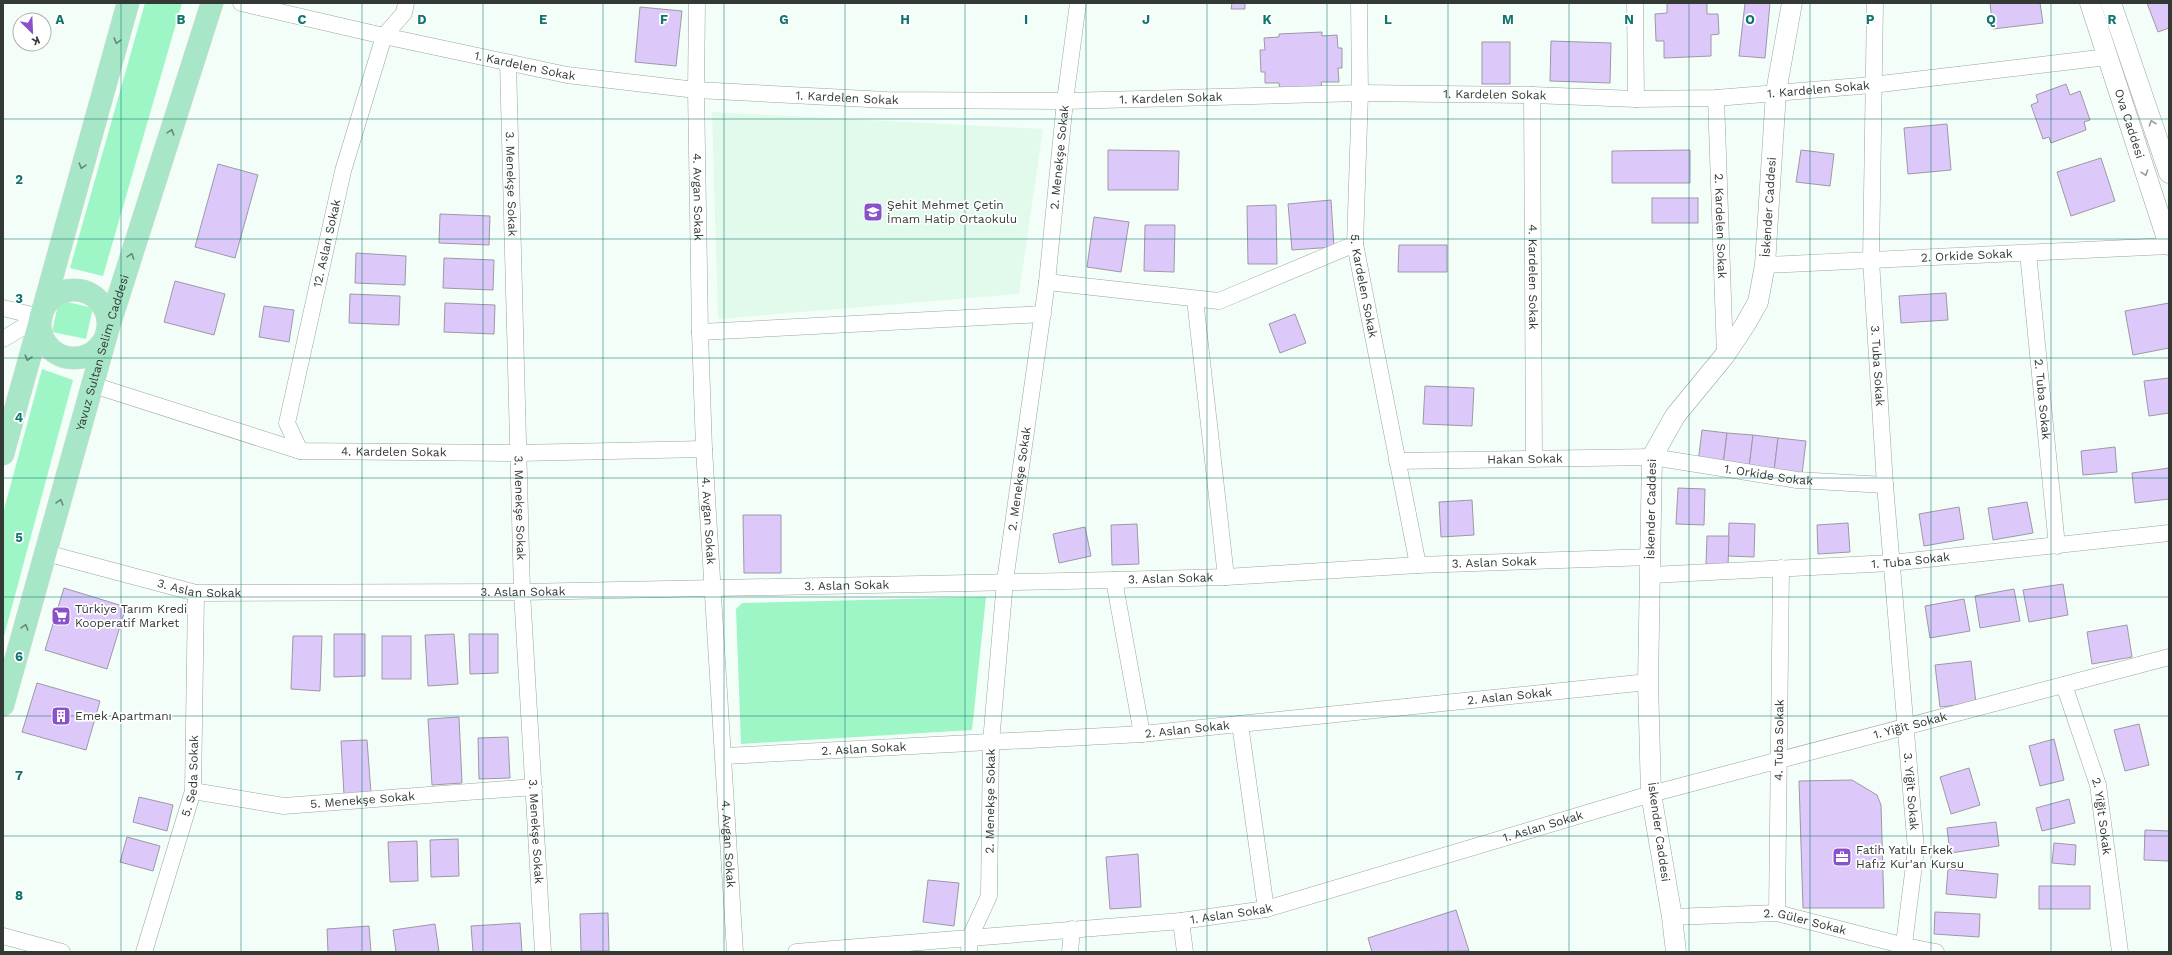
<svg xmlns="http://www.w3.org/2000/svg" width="2172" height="955" viewBox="0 0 2172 955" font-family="'Work Sans',sans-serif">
<rect width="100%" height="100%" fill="#f4fef8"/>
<!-- built -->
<path fill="#e1faeb" d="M712,112L1043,129L1019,294L718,319Z"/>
<!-- green -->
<g fill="#9ef6c7">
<path d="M145,3H182L103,276L70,268Z"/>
<path d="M59,300L93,308L86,339L52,332Z"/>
<path d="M42,369L73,380L3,640V513Z"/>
<path d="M986,597L972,730L741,744L736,609L742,603Z"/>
</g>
<!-- building -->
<g fill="#dcc9fa" stroke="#9d98a7">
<path d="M1232,3H1245V9H1231Z"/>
<path d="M1667,3H1707V14H1718L1719,34L1711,35V56L1664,58V41H1656L1655,14L1667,13Z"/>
<path d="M1745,3H1770L1765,58L1739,56Z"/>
<path d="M1990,3H2040L2043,23L1993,29Z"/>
<path d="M2147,3H2169V28L2158,32Z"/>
<path d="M640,7L682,11L676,66L635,62Z"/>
<path d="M1322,32V36L1337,35L1338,48H1342V68H1338L1339,82H1321L1322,87L1280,89L1279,83H1265V72H1261L1260,50H1265L1264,38L1279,37V34Z"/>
<path d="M1551,41L1611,43L1610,83L1550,81Z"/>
<rect x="1482" y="42" width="28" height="42"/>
<path d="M2066,84L2070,95L2080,91L2090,120L2084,122L2086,130L2051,143L2049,137L2043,139L2031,105L2038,102L2036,95Z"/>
<path d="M1947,124L1951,170L1908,174L1904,128Z"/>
<path d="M1108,150L1179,151L1178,190H1108Z"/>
<path d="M1690,150V183H1612V151Z"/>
<path d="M1801,150L1834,154L1830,186L1796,182Z"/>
<path d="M2101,158L2115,201L2071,216L2057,172Z"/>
<path d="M218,164L258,175L235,258L195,247Z"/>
<rect x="1652" y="198" width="46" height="25"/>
<path d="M1331,200L1334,247L1292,250L1288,204Z"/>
<path d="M1276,205L1277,264H1248L1247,206Z"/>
<path d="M440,214L490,216L489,245L439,243Z"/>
<path d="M1094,217L1129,222L1121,272L1087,267Z"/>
<path d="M1145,225H1175L1174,272L1144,271Z"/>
<path d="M1399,245H1447V272H1398Z"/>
<path d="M356,253L406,256L405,285L355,283Z"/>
<path d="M444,258L494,260L493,290L443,288Z"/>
<path d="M175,281L225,294L214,335L164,322Z"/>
<path d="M1946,293L1948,320L1901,323L1899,296Z"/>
<path d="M350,294L400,296L399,325L349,323Z"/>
<path d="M445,303L495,305L494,334L444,332Z"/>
<path d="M2169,303V348L2133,355L2125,311Z"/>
<path d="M264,306L294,310L289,342L259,337Z"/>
<path d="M1295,314L1306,343L1280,353L1269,324Z"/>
<path d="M2169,378V413L2149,416L2144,381Z"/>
<path d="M1425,386L1474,388L1472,426L1423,424Z"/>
<path d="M1702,430L1727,433L1723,465L1698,463Z"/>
<path d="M1727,433L1753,435L1749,468L1723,465Z"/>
<path d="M1753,435L1778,438L1774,471L1749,468Z"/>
<path d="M1778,438L1806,441L1802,474L1774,471Z"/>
<path d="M2115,447L2117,472L2083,475L2081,451Z"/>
<path d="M2169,468V499L2135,503L2132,473Z"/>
<path d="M1678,488L1705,489L1704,525L1676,524Z"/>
<path d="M1472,500L1474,535L1441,537L1439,502Z"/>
<path d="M2027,502L2033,533L1993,540L1988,508Z"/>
<path d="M1959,507L1964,539L1924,546L1919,514Z"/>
<path d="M743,515H781V573H744Z"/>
<path d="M1729,523L1755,524L1754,557L1728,556Z"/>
<path d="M1848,523L1850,552L1818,554L1817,525Z"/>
<path d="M1137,524L1139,564L1112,565L1111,525Z"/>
<path d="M1085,527L1091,556L1059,563L1053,534Z"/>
<path d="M1707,536H1729L1728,566L1706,565Z"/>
<path d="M2063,584L2068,615L2029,622L2023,590Z"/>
<path d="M64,588L126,607L107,669L45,650Z"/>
<path d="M2014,589L2020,621L1980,628L1975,596Z"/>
<path d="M1964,599L1970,631L1930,638L1925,606Z"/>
<path d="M2127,625L2132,657L2092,664L2087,632Z"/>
<path d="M334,634H365V676L334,677Z"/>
<path d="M454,634L458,684L428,686L425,635Z"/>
<path d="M469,634H498V673L470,674Z"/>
<path d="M293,636H322L320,691L291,689Z"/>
<rect x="382" y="636" width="29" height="43"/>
<path d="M1971,661L1976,703L1940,707L1935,665Z"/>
<path d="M37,683L100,701L86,750L22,732Z"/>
<path d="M459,717L462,783L432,785L428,719Z"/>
<path d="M2139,724L2149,765L2125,771L2114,730Z"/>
<path d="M508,737L510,778L479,779L478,738Z"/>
<path d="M2054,739L2064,780L2040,786L2029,746Z"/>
<path d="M367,740L371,793L344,795L341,741Z"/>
<path d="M1969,768L1980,805L1951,814L1940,777Z"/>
<path d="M1852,780L1877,795L1881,805L1884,908H1803L1799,781Z"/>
<path d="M139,797L173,805L167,831L133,822Z"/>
<path d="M2069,799L2075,823L2042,831L2036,808Z"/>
<path d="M1996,822L1999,846L1950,853L1947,828Z"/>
<path d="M2145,830L2169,831V861L2144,860Z"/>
<path d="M127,837L160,846L153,871L120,862Z"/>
<path d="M458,839L459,876L431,877L430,840Z"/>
<path d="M417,841L418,881L390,882L388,842Z"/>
<path d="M2054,843L2076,845L2075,865L2052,863Z"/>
<path d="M1138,854L1141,907L1110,909L1106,857Z"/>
<path d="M1948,869L1998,874L1996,898L1946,894Z"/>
<path d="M928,880L959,883L954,926L923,922Z"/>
<rect x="2039" y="886" width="51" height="23"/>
<path d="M1456,910L1469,951L1372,952L1368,938Z"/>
<path d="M1935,912L1980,914L1979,937L1934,934Z"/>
<path d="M608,913L609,951H581L580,914Z"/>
<path d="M520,923L522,952H473L471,926Z"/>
<path d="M435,924L439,952H396L393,930Z"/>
<path d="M369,926L371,952H328L327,929Z"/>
</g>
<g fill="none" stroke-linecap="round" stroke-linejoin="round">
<!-- minor casing -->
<g stroke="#97a79d" stroke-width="17">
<g id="minor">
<path id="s1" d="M241,3L384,36L567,75L696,90L887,100L1065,101L1360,93L1532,95L1636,99L1716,98L1872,85L2107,57"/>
<path id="s2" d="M697,3L696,90L700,332L704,449L735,952"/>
<path id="s3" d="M1359,3L1360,93L1355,244L1418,565"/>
<path d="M1635,3L1636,99"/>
<path id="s4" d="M1875,3L1871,260L1885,485L1916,849L1903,952"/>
<path id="s5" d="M508,63L522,592L543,952"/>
<path id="s6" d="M1532,95L1534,459"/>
<path id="s7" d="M1716,98L1725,355"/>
<path id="s8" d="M2028,253L2057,546"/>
<path id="s9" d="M1765,265L2169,246"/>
<path d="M1047,282L1219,301L1355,244"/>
<path d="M1195,299L1226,577"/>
<path d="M3,308L40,317"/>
<path d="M700,332L1043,314"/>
<path d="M3,339L40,317"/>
<path id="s10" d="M93,385L300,451L518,453L704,449"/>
<path id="s11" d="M300,451L287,423L343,171L384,36L404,13L406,3"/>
<path id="s12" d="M1397,461L1652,457L1797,480L1885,485"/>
<path id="s13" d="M46,553L196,593L522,592L1114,580L1226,577L1418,565L1651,557"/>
<path id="s14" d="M1651,575L1891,563L2169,533"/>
<path d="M1114,580L1142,734"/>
<path id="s15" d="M2064,685L2098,785L2120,952"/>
<path d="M1240,724L1266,909"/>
<path id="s16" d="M725,756L1142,734L1648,682"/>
<path id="s17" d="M193,791L284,806L534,787"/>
<path id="s18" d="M1777,913L1781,568"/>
<path id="s19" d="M1672,917L1777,913L1905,946L1936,952"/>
<path d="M1181,921L1185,952"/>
<path d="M3,936L62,952"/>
<path id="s20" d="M144,952L193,791L196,593"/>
<path id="s21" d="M796,952L1181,921L1266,909L1651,794L2169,657"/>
<path id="s22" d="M969,952L970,937L989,896L991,742L1005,581L1047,282L1065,101L1078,3"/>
<path d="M1070,952L1072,929"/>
</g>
</g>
<!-- tertiary casing -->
<g stroke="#97a79d" stroke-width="21">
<g id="tertiary">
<path id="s23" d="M2090,3L2169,245"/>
<path d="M2111,3L2169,173"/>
<path id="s24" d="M1676,952L1672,917L1651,794L1648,682L1652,457L1675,416L1725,355L1745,325L1758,302L1765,265L1776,92L1792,3"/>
</g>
</g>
<!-- primary casing -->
<g stroke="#d6d8d7" stroke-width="23">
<g id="primary">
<circle cx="74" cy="324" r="34"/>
<path d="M3,454L128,3"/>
<path id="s25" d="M3,705L108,329L212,3"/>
</g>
</g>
<!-- minor -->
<use href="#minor" stroke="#fff" stroke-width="16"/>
<!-- tertiary -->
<use href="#tertiary" stroke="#fff" stroke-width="20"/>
<!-- primary -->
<use href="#primary" stroke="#a7e7c7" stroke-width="22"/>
</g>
<!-- one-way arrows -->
<defs><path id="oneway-chevron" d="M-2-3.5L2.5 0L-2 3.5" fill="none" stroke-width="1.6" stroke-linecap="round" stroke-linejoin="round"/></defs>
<g stroke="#678877">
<use href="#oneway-chevron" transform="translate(117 41) rotate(106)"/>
<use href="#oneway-chevron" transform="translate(171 132) rotate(-72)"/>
<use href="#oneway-chevron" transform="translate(82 166) rotate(106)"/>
<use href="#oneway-chevron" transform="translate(131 256) rotate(-72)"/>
<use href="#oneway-chevron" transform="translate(28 358) rotate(106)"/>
<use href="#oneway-chevron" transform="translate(60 502) rotate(-74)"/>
<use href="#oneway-chevron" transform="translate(25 627) rotate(-74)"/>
</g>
<g stroke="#999c9a">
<use href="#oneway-chevron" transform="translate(2152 123) rotate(-109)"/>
<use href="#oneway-chevron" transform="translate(2145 173) rotate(72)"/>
</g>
<!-- grid -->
<path fill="none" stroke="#0f766e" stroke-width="1" stroke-opacity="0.55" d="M121,3V952M241,3V952M362,3V952M483,3V952M603,3V952M724,3V952M845,3V952M965,3V952M1086,3V952M1207,3V952M1327,3V952M1448,3V952M1569,3V952M1689,3V952M1810,3V952M1931,3V952M2051,3V952M3,119H2169M3,239H2169M3,358H2169M3,478H2169M3,597H2169M3,716H2169M3,836H2169"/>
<!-- icons -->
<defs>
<g id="school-square" transform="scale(1)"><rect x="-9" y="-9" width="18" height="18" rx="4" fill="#8a52ca" stroke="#fff"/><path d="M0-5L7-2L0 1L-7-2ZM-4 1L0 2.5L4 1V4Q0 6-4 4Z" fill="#fff"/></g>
<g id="supermarket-square" transform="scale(1)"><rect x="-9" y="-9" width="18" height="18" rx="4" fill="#8a52ca" stroke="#fff"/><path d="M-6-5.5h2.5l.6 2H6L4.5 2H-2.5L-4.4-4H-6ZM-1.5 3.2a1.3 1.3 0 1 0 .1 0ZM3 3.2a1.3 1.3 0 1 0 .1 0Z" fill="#fff"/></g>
<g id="building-square" transform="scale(1)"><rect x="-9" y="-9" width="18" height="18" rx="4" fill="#8a52ca" stroke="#fff"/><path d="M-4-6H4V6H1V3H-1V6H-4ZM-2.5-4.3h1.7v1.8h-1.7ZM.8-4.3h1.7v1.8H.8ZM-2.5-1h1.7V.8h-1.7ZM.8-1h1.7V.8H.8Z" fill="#fff"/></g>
<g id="office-square" transform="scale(1)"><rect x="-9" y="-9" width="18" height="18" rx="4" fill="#8a52ca" stroke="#fff"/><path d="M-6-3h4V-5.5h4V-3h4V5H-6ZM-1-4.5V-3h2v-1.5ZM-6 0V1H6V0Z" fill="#fff"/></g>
</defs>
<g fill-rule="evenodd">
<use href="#school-square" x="873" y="212"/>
<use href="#supermarket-square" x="61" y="616"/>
<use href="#building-square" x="61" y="716"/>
<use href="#office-square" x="1842" y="857"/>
</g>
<g text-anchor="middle" stroke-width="3.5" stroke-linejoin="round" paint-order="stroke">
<!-- street labels -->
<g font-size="12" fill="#333a36" stroke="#fff">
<text dy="4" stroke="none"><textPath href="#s1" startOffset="291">1. Kardelen Sokak</textPath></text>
<text dy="4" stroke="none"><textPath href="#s1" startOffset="1587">1. Kardelen Sokak</textPath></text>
<text dy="4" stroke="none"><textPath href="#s1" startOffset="1263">1. Kardelen Sokak</textPath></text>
<text dy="4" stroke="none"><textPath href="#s1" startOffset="615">1. Kardelen Sokak</textPath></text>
<text dy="4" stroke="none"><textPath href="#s1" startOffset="939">1. Kardelen Sokak</textPath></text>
<text dy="4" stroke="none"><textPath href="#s23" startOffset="127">Ova Caddesi</textPath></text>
<text dy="4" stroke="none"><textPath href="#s22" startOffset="803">2. Menekşe Sokak</textPath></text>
<text dy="4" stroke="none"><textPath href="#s5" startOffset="121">3. Menekşe Sokak</textPath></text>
<text dy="4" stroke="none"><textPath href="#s2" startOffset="194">4. Avgan Sokak</textPath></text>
<text dy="4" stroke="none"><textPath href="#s24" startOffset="781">İskender Caddesi</textPath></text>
<text dy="4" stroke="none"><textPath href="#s7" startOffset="128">2. Kardelen Sokak</textPath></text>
<text dy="4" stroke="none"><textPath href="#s11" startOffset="215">12. Aslan Sokak</textPath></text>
<text dy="4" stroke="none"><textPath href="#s9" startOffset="202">2. Orkide Sokak</textPath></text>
<text dy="4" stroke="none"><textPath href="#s6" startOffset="182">4. Kardelen Sokak</textPath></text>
<text dy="4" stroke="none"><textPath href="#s3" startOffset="284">5. Kardelen Sokak</textPath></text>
<text dy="4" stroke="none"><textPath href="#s25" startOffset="366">Yavuz Sultan Selim Caddesi</textPath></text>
<text dy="4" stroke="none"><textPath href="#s4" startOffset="363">3. Tuba Sokak</textPath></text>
<text dy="4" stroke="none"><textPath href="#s8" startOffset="147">2. Tuba Sokak</textPath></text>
<text dy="4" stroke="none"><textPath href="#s10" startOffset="311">4. Kardelen Sokak</textPath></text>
<text dy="4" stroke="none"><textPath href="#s12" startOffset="128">Hakan Sokak</textPath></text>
<text dy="4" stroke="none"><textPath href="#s12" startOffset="373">1. Orkide Sokak</textPath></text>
<text dy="4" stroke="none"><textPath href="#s22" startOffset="479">2. Menekşe Sokak</textPath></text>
<text dy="4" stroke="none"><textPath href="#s5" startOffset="445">3. Menekşe Sokak</textPath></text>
<text dy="4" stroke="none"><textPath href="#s24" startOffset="445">İskender Caddesi</textPath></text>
<text dy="4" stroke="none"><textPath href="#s2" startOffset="518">4. Avgan Sokak</textPath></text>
<text dy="4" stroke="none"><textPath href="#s14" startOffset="260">1. Tuba Sokak</textPath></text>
<text dy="4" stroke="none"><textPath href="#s13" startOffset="1454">3. Aslan Sokak</textPath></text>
<text dy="4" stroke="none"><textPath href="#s13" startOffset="1130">3. Aslan Sokak</textPath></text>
<text dy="4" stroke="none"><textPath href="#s13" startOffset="806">3. Aslan Sokak</textPath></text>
<text dy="4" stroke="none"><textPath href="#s13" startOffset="158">3. Aslan Sokak</textPath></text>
<text dy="4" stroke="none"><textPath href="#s13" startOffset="482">3. Aslan Sokak</textPath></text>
<text dy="4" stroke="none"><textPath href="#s16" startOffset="787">2. Aslan Sokak</textPath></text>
<text dy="4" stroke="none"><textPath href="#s21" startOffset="1142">1. Yiğit Sokak</textPath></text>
<text dy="4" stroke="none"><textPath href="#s16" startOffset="463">2. Aslan Sokak</textPath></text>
<text dy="4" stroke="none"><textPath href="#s18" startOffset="173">4. Tuba Sokak</textPath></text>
<text dy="4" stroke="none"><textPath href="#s16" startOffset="139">2. Aslan Sokak</textPath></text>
<text dy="4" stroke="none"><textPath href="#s20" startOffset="183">5. Seda Sokak</textPath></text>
<text dy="4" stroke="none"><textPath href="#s4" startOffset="790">3. Yiğit Sokak</textPath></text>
<text dy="4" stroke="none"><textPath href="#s17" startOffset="171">5. Menekşe Sokak</textPath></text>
<text dy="4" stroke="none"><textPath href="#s22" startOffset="155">2. Menekşe Sokak</textPath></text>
<text dy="4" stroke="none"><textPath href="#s15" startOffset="137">2. Yiğit Sokak</textPath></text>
<text dy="4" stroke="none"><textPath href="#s21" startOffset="761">1. Aslan Sokak</textPath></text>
<text dy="4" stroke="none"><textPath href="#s5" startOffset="769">3. Menekşe Sokak</textPath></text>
<text transform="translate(1659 832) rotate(82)" y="4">İskender Caddesi</text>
<text dy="4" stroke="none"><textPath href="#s2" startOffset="842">4. Avgan Sokak</textPath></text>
<text dy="4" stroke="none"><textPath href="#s21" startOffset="437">1. Aslan Sokak</textPath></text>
<text dy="4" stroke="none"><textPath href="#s19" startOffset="134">2. Güler Sokak</textPath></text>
</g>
<!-- poi labels -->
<g font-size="12" fill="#333a36" stroke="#fff" text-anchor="start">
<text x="887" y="209">Şehit Mehmet Çetin<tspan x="887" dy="14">İmam Hatip Ortaokulu</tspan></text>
<text x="75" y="613">Türkiye Tarım Kredi<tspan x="75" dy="14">Kooperatif Market</tspan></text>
<text x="75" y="720">Emek Apartmanı</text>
<text x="1856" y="854">Fatih Yatılı Erkek<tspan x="1856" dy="14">Hafız Kur'an Kursu</tspan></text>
</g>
</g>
<g font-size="13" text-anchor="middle" font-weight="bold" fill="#0f766e" stroke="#fff" stroke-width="3.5" stroke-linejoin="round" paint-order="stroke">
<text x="60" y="24">A</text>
<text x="181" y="24">B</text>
<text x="302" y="24">C</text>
<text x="422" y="24">D</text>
<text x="543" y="24">E</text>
<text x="664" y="24">F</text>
<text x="784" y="24">G</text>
<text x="905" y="24">H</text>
<text x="1026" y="24">I</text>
<text x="1146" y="24">J</text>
<text x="1267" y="24">K</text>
<text x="1388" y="24">L</text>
<text x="1508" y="24">M</text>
<text x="1629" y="24">N</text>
<text x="1750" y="24">O</text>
<text x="1870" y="24">P</text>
<text x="1991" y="24">Q</text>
<text x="2112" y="24">R</text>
<text x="19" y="184">2</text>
<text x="19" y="303">3</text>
<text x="19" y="422">4</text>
<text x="19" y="542">5</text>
<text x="19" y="661">6</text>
<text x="19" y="780">7</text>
<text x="19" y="900">8</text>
</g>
<!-- border -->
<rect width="2172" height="955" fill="none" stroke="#333a36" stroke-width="8"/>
<!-- north arrow -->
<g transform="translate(32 32) rotate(156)"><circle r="19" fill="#ffffff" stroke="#adb0af"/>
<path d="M0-3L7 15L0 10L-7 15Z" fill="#8a52ca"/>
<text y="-6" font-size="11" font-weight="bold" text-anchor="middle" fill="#333a36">K</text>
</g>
</svg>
